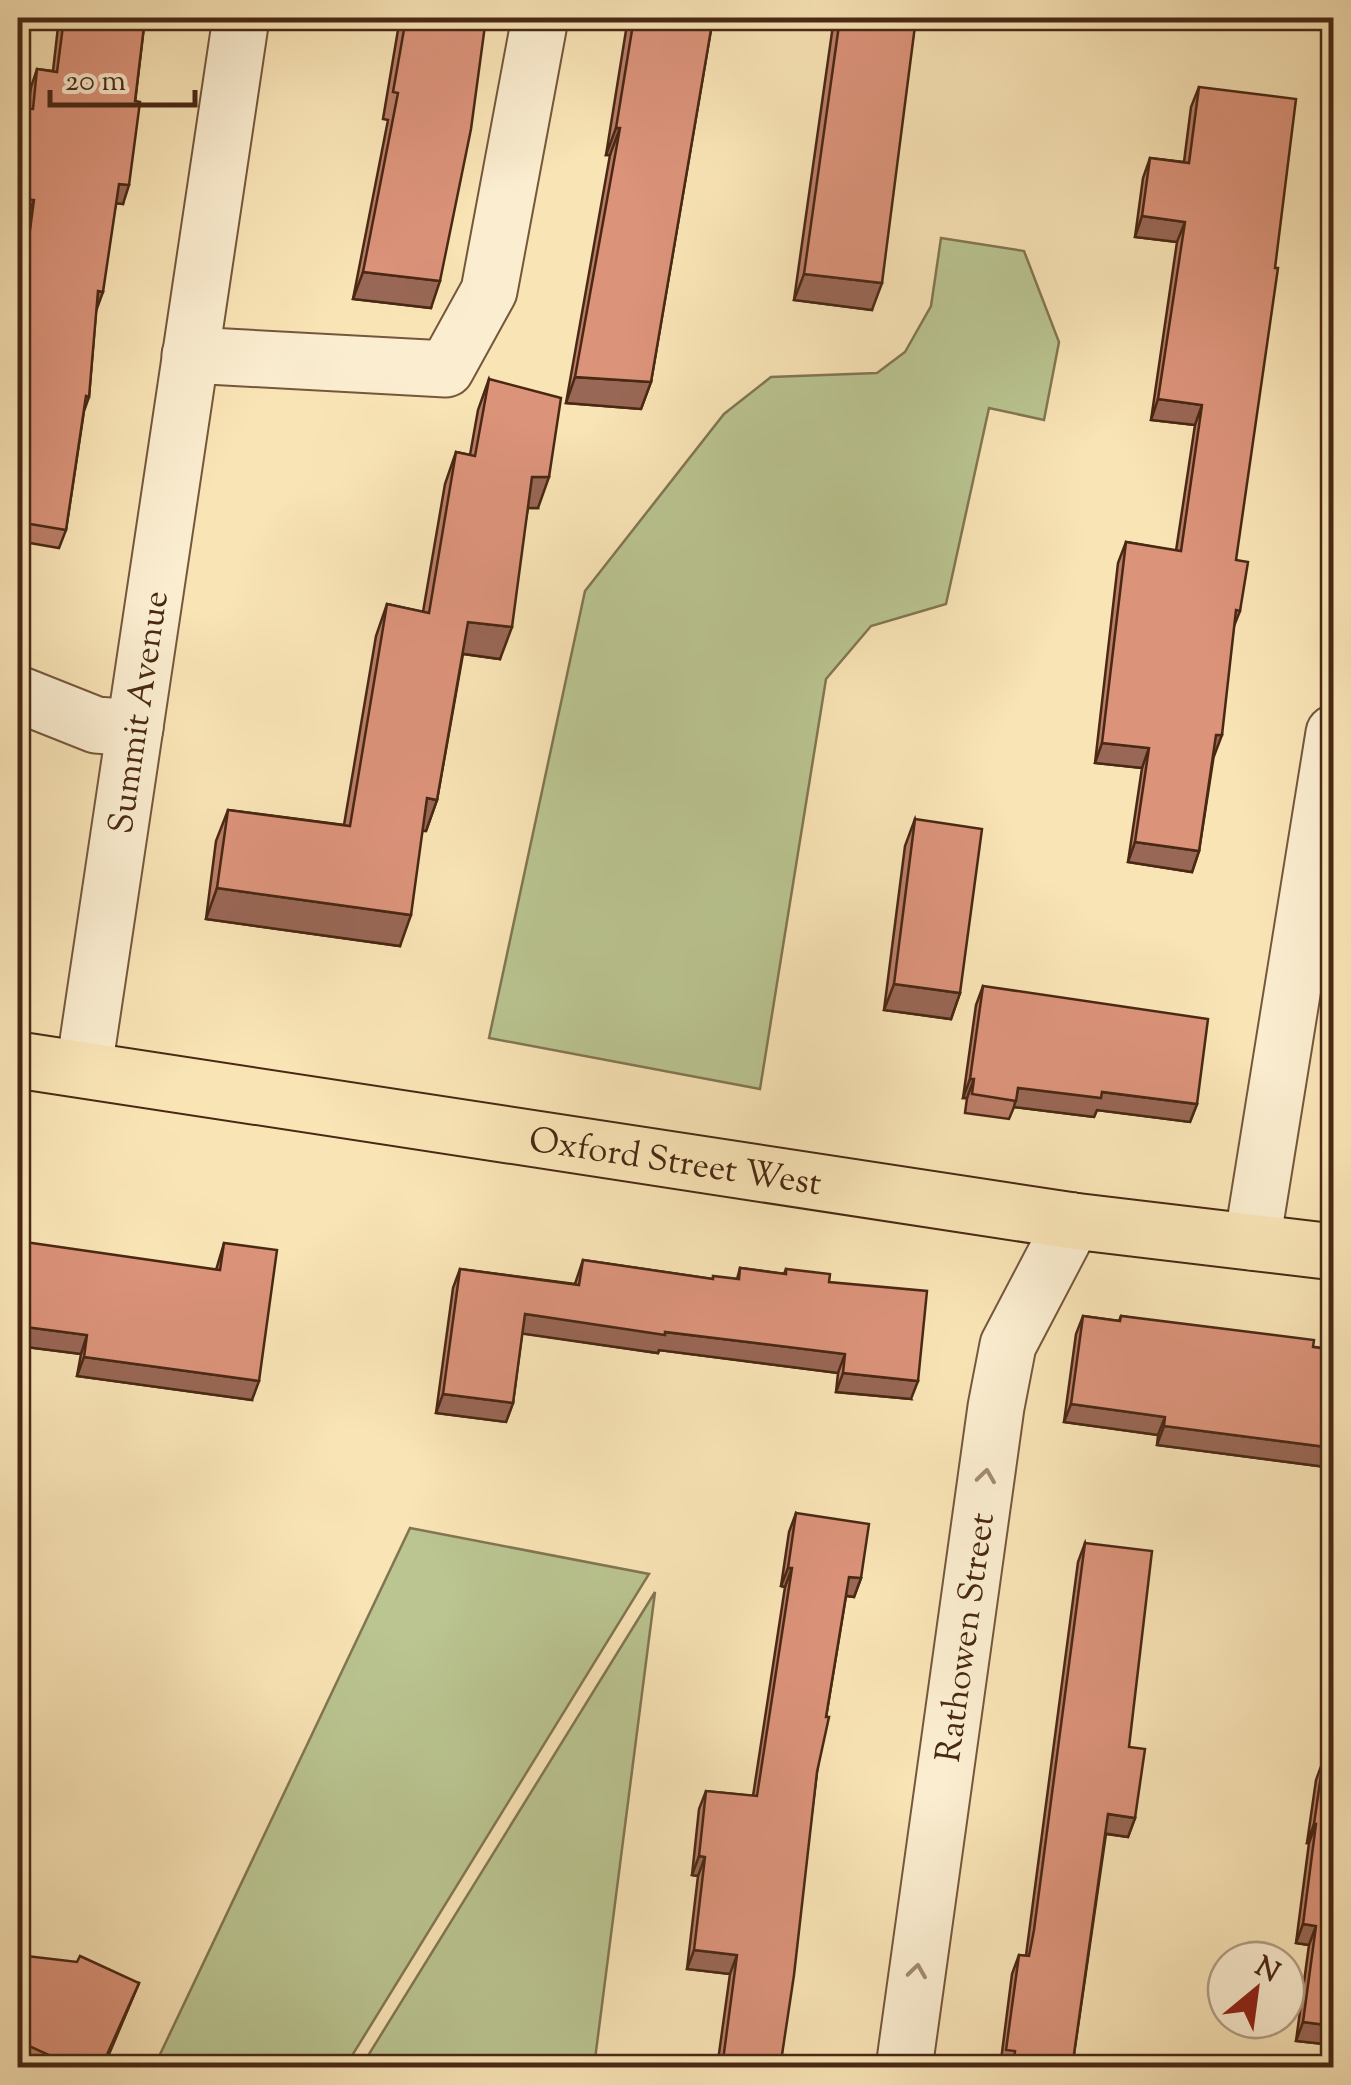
<svg xmlns="http://www.w3.org/2000/svg" width="1351" height="2085" viewBox="0 0 1351 2085" font-family="'Sorts Mill Goudy',serif">
<rect width="100%" height="100%" fill="#f9e4b6"/>
<filter id="stains"><feTurbulence type="fractalNoise" baseFrequency=".002" numOctaves="4"/><feColorMatrix values="0 0 0 0 .2 0 0 0 0 .09 0 0 0 0 .02 0 0 0 .5 -.17"/></filter>
<radialGradient id="worn" r=".72"><stop offset=".6" stop-color="#630" stop-opacity="0"/><stop offset="1" stop-color="#630" stop-opacity=".3"/></radialGradient>
<!-- green -->
<g fill="#bac591" stroke="#827652" stroke-width="2.5">
<path d="M941,238L1024,251L1059,342L1044,420L989,408L946,604L871,626L826,679L760,1089L489,1038L585,591L724,414L771,377L877,373L905,352L931,306Z"/>
<path d="M410,1528L649,1574L345,2067H154Z"/>
<path d="M655,1592L594,2067H361Z"/>
</g>
<g fill="none" stroke-linecap="round" stroke-linejoin="round">
<!-- minor casing -->
<g stroke="#75573c" stroke-width="59">
<g id="minor">
<path d="M190,355L446,369L489,291L540,18"/>
<path d="M18,694L96,725L135,728"/>
<path id="s1" d="M84,1068L241,18"/>
<path d="M1252,1242L1334,733"/>
<path id="s2" d="M904,2068L996,1407L1008,1345L1073,1221"/>
</g>
</g>
<!-- major casing -->
<g stroke="#492814" stroke-width="59">
<g id="major">
<path id="s3" d="M18,1060L1073,1221L1334,1252"/>
</g>
</g>
<!-- minor -->
<use href="#minor" stroke="#fbedd0" stroke-width="55"/>
<!-- major -->
<use href="#major" stroke="#f9e4b6" stroke-width="55"/>
</g>
<!-- wall -->
<g fill="#bc7e69" stroke="#492814" stroke-width="2.5">
<path d="M59,18H145L123,204L116,203L96,311L89,397L84,411L66,530L59,548L18,541V288L27,218L28,109L31,87L37,69L53,71Z"/>
<path d="M400,18H486L431,308L353,299L388,120L383,119Z"/>
<path d="M628,18H713L651,382L641,409L566,403L610,155H606Z"/>
<path d="M834,18H916L872,310L794,300Z"/>
<path d="M1199,87L1240,611L1234,626L1199,851L1192,872L1128,862L1142,768L1095,763L1118,563L1126,542L1176,551L1195,425L1151,420L1177,242L1135,237L1143,178L1150,158L1184,162L1191,107Z"/>
<path d="M489,379L538,508H528L500,659L463,654L437,800L426,831H422L400,946L206,919L216,841L228,810L344,825L376,636L387,604L423,612L445,484L456,452L470,455L478,410Z"/>
<path d="M915,819L960,993L951,1019L884,1010L905,846Z"/>
<path d="M983,986L1197,1104L1190,1122L1097,1110L1094,1117L1014,1107L1009,1119L965,1113L967,1098H963L976,1005Z"/>
<path d="M224,1243L252,1400L77,1376L81,1354L18,1346L216,1270Z"/>
<path d="M583,1260L712,1279H737L740,1268L784,1274L786,1269L829,1282L911,1399L836,1392L838,1373L659,1350L658,1353L522,1333L513,1403L506,1422L436,1413L453,1288L460,1269L575,1284Z"/>
<path d="M1083,1316L1119,1321L1121,1316L1334,1350V1468L1157,1445L1158,1435L1064,1422L1076,1334Z"/>
<path d="M796,1513L861,1578L854,1597L846,1596L817,1772L780,2068H717L730,1974L687,1969L698,1876L692,1875L699,1809L706,1791L753,1796L785,1587L781,1586L789,1532Z"/>
<path d="M1085,1543L1129,1747L1135,1818L1128,1837L1106,1834L1072,2068H1000L1012,1974L1019,1955L1026,1956L1027,1948L1078,1562Z"/>
<path d="M1323,1761L1334,1763V2045L1296,2041L1309,1945L1296,1943L1309,1843H1307L1316,1780Z"/>
<path d="M18,1955L139,1983L103,2068H29L18,2063Z"/>
</g>
<!-- shaded-wall -->
<g fill="#996755" stroke="#492814" stroke-width="2.5">
<path d="M616,128H620L610,155H606Z"/>
<path d="M119,184L129,185L123,204L112,203Z"/>
<path d="M18,198L34,200L27,218L18,217Z"/>
<path d="M1142,216L1185,222L1177,242L1135,237Z"/>
<path d="M363,272L440,281L431,308L353,299Z"/>
<path d="M804,274L882,283L872,310L794,300Z"/>
<path d="M98,291L103,292L96,311Z"/>
<path d="M575,377L651,382L641,409L566,403Z"/>
<path d="M1158,399L1202,405L1195,425L1151,420Z"/>
<path d="M532,477H549L538,508H521Z"/>
<path d="M468,622L512,627L500,659L457,653Z"/>
<path d="M1216,735H1222L1214,756L1209,755Z"/>
<path d="M1102,743L1149,748L1142,768L1095,763Z"/>
<path d="M427,798L437,800L426,831L415,830Z"/>
<path d="M1135,842L1199,851L1192,872L1128,862Z"/>
<path d="M217,888L411,915L400,946L206,919Z"/>
<path d="M894,984L960,993L951,1019L884,1010Z"/>
<path d="M970,1079H974L967,1098H963Z"/>
<path d="M1018,1088L1102,1092L1197,1104L1190,1122L1097,1110L1094,1117L1014,1107Z"/>
<path d="M525,1314L665,1332L845,1354L838,1373L659,1350L658,1353L518,1333Z"/>
<path d="M18,1326L87,1335L81,1354L18,1346Z"/>
<path d="M84,1357L259,1381L252,1400L77,1376Z"/>
<path d="M843,1373L918,1381L911,1399L836,1392Z"/>
<path d="M443,1394L513,1403L506,1422L436,1413Z"/>
<path d="M1071,1404L1165,1417L1158,1435L1064,1422Z"/>
<path d="M1164,1426L1334,1448V1468L1157,1445Z"/>
<path d="M788,1568H792L785,1587L781,1586Z"/>
<path d="M849,1577L861,1578L854,1597L842,1595Z"/>
<path d="M1108,1814L1135,1818L1128,1837L1102,1833Z"/>
<path d="M1314,1824H1316L1309,1843H1307Z"/>
<path d="M699,1856L705,1857L698,1876L692,1875Z"/>
<path d="M1303,1924L1316,1926L1309,1945L1296,1943Z"/>
<path d="M694,1950L737,1955L730,1974L687,1969Z"/>
<path d="M139,1983L103,2068H101Z"/>
<path d="M1303,2022L1334,2026V2045L1296,2041Z"/>
</g>
<!-- building -->
<g fill="#db937a" stroke="#492814" stroke-width="2.5">
<path d="M64,18H145L135,101L140,102L129,185L119,184L103,292L98,291L89,397L86,396L66,530L18,522V319L34,200L18,198V108L33,109L37,69L57,72Z"/>
<path d="M406,18H486L471,129L440,281L363,272L398,93L393,92Z"/>
<path d="M634,18H713L651,382L575,377L620,128H616Z"/>
<path d="M840,18H916L882,283L804,274Z"/>
<path d="M1199,87L1296,99L1275,268H1278L1236,560L1248,562L1240,611L1236,610L1222,735H1216L1199,851L1135,842L1149,748L1102,743L1126,542L1181,551L1202,405L1158,399L1185,222L1142,216L1150,158L1189,163Z"/>
<path d="M489,379L561,398L549,477H532L512,627L468,622L437,800L427,798L411,915L217,888L228,810L350,826L387,604L429,613L456,452L475,456Z"/>
<path d="M18,743L26,746L18,767Z"/>
<path d="M915,819L982,829L960,993L894,984Z"/>
<path d="M983,986L1208,1019L1197,1104L1102,1092L1101,1098L1018,1088L1016,1101L972,1094L974,1079H970Z"/>
<path d="M18,1241L220,1270L224,1243L277,1250L259,1381L84,1357L87,1335L18,1326Z"/>
<path d="M583,1260L713,1279V1276L739,1279L740,1268L786,1274V1269L830,1274L829,1282L927,1291L918,1381L843,1373L845,1354L665,1332V1335L525,1314L513,1403L443,1394L460,1269L579,1285Z"/>
<path d="M1083,1316L1120,1321L1121,1316L1314,1340L1313,1347L1334,1350V1448L1164,1426L1165,1417L1071,1404Z"/>
<path d="M796,1513L869,1524L861,1578L849,1577L826,1717H829L817,1772L794,1975L780,2068H722L737,1955L694,1950L705,1857L699,1856L706,1791L757,1796L792,1568H788Z"/>
<path d="M1085,1543L1152,1551L1129,1747L1145,1749L1135,1818L1108,1814L1072,2068H1013L1015,2051L1006,2050L1019,1955L1029,1956L1034,1930Z"/>
<path d="M1323,1761L1334,1763V2026L1303,2022L1316,1926L1303,1924L1316,1824H1314Z"/>
<path d="M18,1955L77,1962L80,1956L139,1983L101,2068H77L18,2041Z"/>
</g>
<!-- one-way arrows -->
<defs><path id="oneway-chevron" d="M-2-3.5L2.5 0L-2 3.5" fill="none" stroke-width="1.6" stroke-linecap="round" stroke-linejoin="round" transform="scale(2.5)"/></defs>
<g stroke="#a28a72">
<use href="#oneway-chevron" transform="translate(986 1476) rotate(-82)"/>
<use href="#oneway-chevron" transform="translate(917 1971) rotate(-82)"/>
</g>
<g text-anchor="middle" stroke-width="10" stroke-linejoin="round" paint-order="stroke">
<!-- street labels -->
<g font-size="35" fill="#492814" stroke="#fbedd0">
<text dy="12" stroke="none"><textPath href="#s1" startOffset="360">Summit Avenue</textPath></text>
<text dy="12" stroke="none"><textPath href="#s3" startOffset="665">Oxford Street West</textPath></text>
<text dy="12" stroke="none"><textPath href="#s2" startOffset="435">Rathowen Street</textPath></text>
</g>
</g>
<!-- margin -->
<rect width="1351" height="2085" fill="none" stroke="#f9e4b6" stroke-width="60"/>
<rect x="20" y="20" width="1311" height="2045" fill="none" stroke="#492814" stroke-width="5"/>
<rect x="30" y="30" width="1291" height="2025" fill="none" stroke="#492814" stroke-width="2.5"/>
<!-- north arrow -->
<g transform="translate(1256 1990) rotate(29)"><circle r="48" fill="#fbedd0" stroke="#b49e85" stroke-width="2.5"/>
<path d="M0-8L18 38L0 25L-18 38Z" fill="#8f2418"/>
<text y="-15" font-size="28" font-weight="bold" text-anchor="middle" fill="#492814">N</text>
</g>
<!-- scale -->
<path d="M50 90v15h145v-15" fill="none" stroke="#492814" stroke-width="5"/>
<text x="65" y="90" font-size="30" fill="#492814" stroke="#fbedd0" stroke-width="8" paint-order="stroke">20 m</text>
<rect width="100%" height="100%" filter="url(#stains)"/>
<rect width="100%" height="100%" fill="url(#worn)"/>
</svg>
